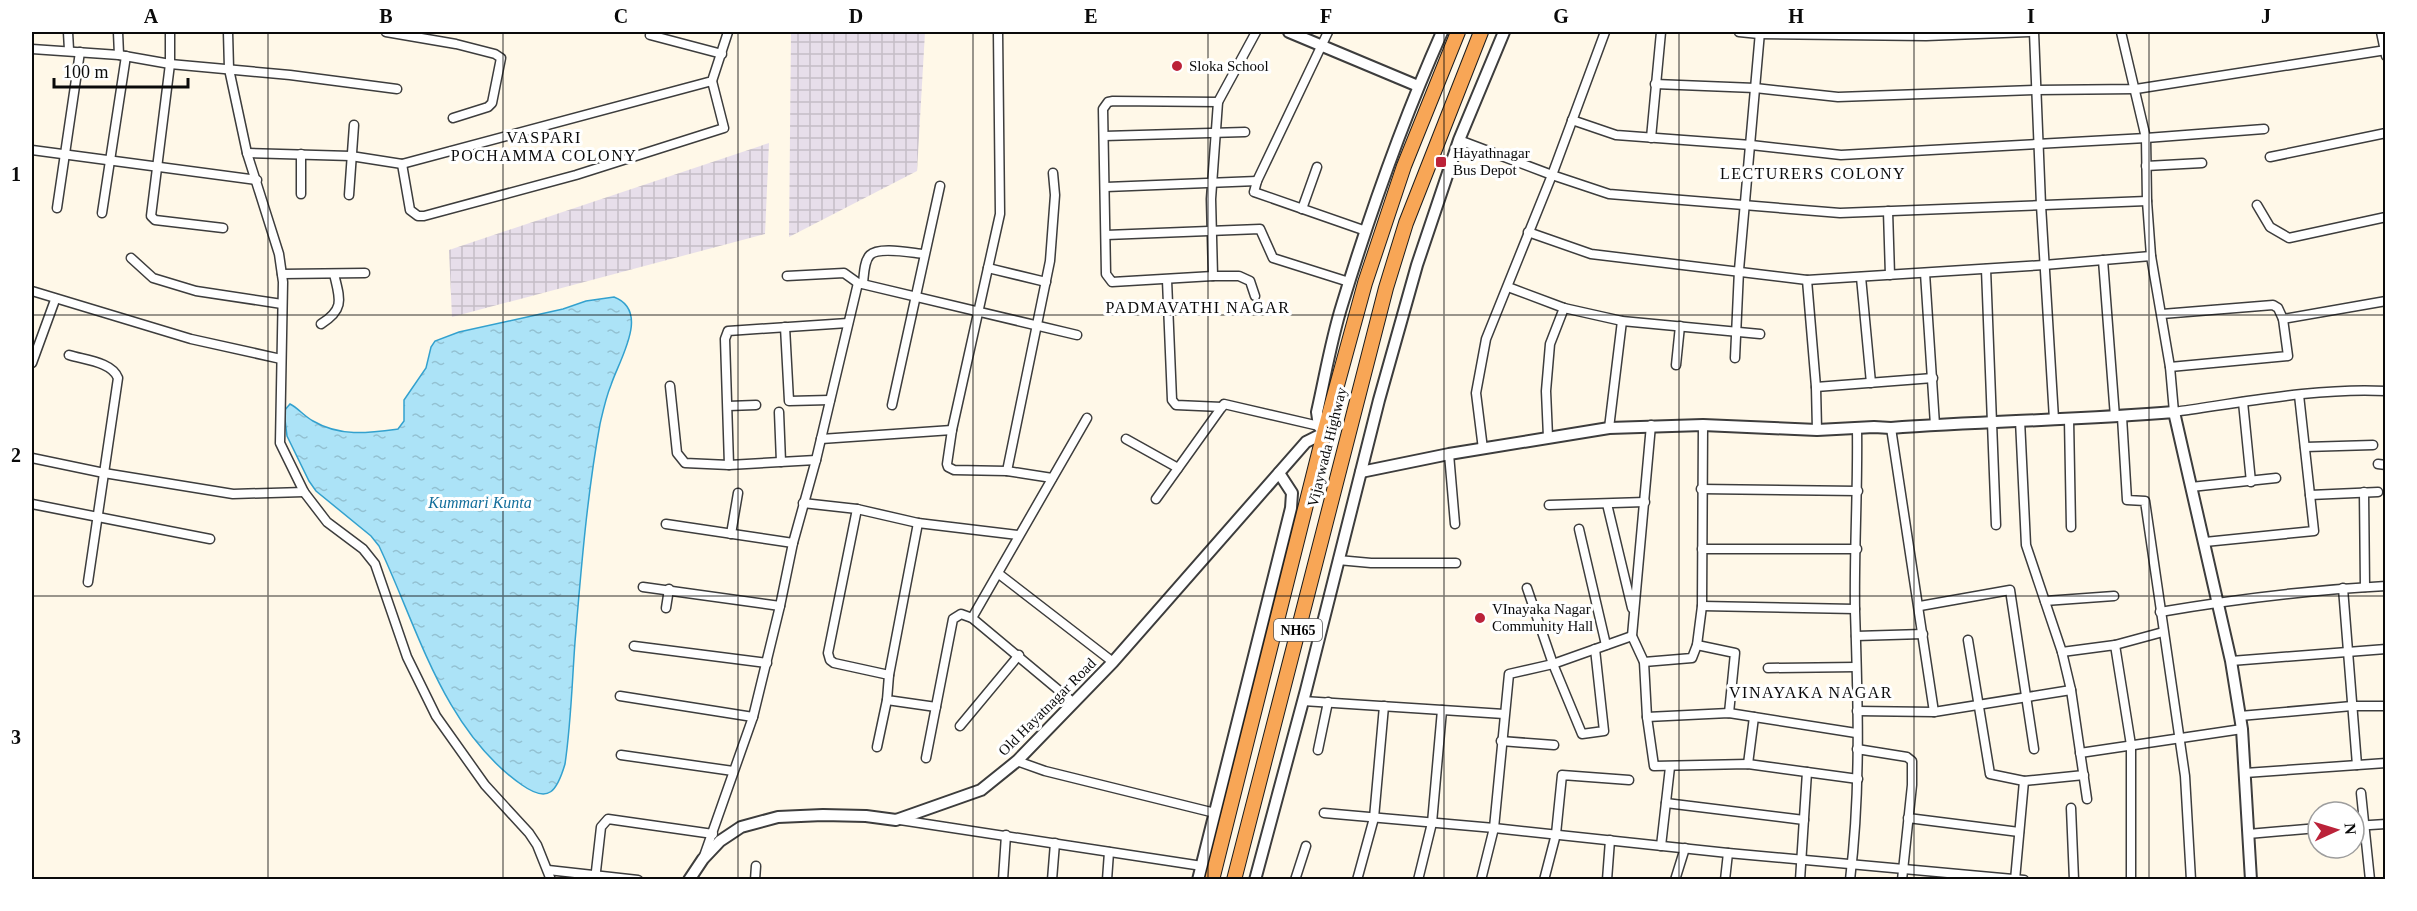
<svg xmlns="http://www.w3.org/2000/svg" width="2417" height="911" viewBox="0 0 2417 911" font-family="Georgia,serif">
<defs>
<pattern id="industrial-grid" width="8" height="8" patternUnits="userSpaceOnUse" patternTransform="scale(1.5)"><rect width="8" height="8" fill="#e7deea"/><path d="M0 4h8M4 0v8" fill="none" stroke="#c5bdc7"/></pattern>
<pattern id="water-ripples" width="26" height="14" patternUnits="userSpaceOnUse" patternTransform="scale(1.5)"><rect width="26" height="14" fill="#ace3f7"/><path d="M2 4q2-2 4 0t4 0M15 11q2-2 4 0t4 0" fill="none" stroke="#93c1d2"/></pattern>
</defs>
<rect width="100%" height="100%" fill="#fff8e8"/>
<!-- industrial -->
<g fill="url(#industrial-grid)">
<path d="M791,32H925L917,171L789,237Z"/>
<path d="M769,143L765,234L452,317L449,250Z"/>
</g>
<!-- water -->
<path fill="url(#water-ripples)" stroke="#33a1ce" stroke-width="1.5" d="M614,297C651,311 619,360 611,385C606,397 603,411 600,424C587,495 581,570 575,642C572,683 571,724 565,764C557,791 549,804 522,785C443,730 418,628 379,546L371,536L316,491L309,481L287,436L284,411L290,404C298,408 304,416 313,421C340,437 368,433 398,429L404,421V400L426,368L431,347L435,341L459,332L563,309L586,301Z"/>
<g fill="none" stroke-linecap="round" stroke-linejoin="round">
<!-- minor casing -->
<g stroke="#3d3d3d" stroke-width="11">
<g id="minor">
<path d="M68,32L69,50"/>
<path d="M118,32L119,55"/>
<path d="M170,32V64L151,216L155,220L223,228"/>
<path d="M228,32L229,69L247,153L279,254L283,282L280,443L304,492L327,522L363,549L375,564L407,657L436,716L485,785L529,833L537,845L551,880"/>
<path d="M386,32L456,44L495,54L501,58L492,103L488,107L453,118"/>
<path d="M998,32L1000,214L952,430L947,464L948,467L954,470L1007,471L1052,478"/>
<path d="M1328,32L1257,181L1254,192L1366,231"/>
<path d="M1739,32L1759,34L1926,36L2029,32"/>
<path d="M2034,32L2041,205L2054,419"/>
<path d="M2121,32L2146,138L2147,201L2151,256L2170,367L2174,412C2239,403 2320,387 2386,391"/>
<path d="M2381,32L2386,56"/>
<path d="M650,35L722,54"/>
<path d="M32,49L119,55L170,64L290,75L397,89"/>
<path d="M1655,84L1755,88L1838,97L2037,90L2136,89L2386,50"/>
<path d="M1572,120L1616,135L1751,145L1841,155L2146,138L2264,129"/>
<path d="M1104,136L1245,132"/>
<path d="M1651,138L1661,32"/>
<path d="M1459,140L1552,175L1609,194L1840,213L2147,201"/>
<path d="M32,150L257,180"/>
<path d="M247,153L351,156L402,164L712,81L728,32"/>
<path d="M301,154V194"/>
<path d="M2270,157L2386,133"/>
<path d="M402,164L410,210L418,216H424L576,175L724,128L712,81"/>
<path d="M2146,166L2202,163"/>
<path d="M1106,187L1257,181"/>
<path d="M349,195L354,125"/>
<path d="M2257,205L2270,227L2289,238L2386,217"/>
<path d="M57,208L80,52"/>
<path d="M1302,209L1317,167"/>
<path d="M1888,211L1890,275"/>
<path d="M102,213L126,56"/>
<path d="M1528,232L1591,254L1807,280L2044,265L2151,256"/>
<path d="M1106,235L1260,229L1273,258L1349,282"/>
<path d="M131,258L153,278L196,291L282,304"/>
<path d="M2103,260L2115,417"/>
<path d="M988,268L1046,282"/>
<path d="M1986,269L1996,525"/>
<path d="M1925,273L1935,425"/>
<path d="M282,274L365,273"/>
<path d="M787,276L844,273L858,283"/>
<path d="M1213,276L1112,282L1106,274L1103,109L1108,102L1113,101L1218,102"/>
<path d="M1861,277L1871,383"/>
<path d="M1167,280L1172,400L1176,405L1222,407"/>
<path d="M1807,280L1816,387L1817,430"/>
<path d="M863,283C864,275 864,261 870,255C879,246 912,253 924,254"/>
<path d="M1508,287L1564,308L1622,321L1760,334"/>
<path d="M32,291L191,339L281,359"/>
<path d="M1255,296L1250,281L1239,276H1213L1211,199L1218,102L1256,32"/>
<path d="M2162,314L2273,305L2278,308L2283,319"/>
<path d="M321,324C345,309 340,299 334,274"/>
<path d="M785,327L789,401L830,400"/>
<path d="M69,355C85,360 112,362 118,378L88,582"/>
<path d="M1735,358L1739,270L1760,32"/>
<path d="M32,363L55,300"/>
<path d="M1676,365L1680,326"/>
<path d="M2170,367L2288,356L2283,319L2386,301"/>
<path d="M670,386L677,453L685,463L729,465L816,460"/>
<path d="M1816,387L1933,378"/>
<path d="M2243,402L2251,482"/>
<path d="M892,405L940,186"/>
<path d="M728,406L756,405"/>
<path d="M779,412L781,462"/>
<path d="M2122,417L2127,500L2145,501L2185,776L2191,880"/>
<path d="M2069,419L2071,527"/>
<path d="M2020,420L2026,545L2062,652L2071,690L2087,799"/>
<path d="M1651,425L1632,636L1644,662L1647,717L1654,766L1748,764L1858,779"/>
<path d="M1609,428L1622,321"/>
<path d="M1891,428L1934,712"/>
<path d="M1548,437L1546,391L1550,344L1564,308"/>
<path d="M821,439L952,430"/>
<path d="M1126,439L1178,468"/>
<path d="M2305,447L2373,445"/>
<path d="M1483,449L1476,393L1486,339L1552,175L1605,32"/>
<path d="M1449,454L1455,524"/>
<path d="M32,458L104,473L233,494L304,492"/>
<path d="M2378,464L2386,465"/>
<path d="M729,465L725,339L728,331L848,323"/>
<path d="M1007,471L1050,261L1055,195L1053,173"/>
<path d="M2191,487L2276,478"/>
<path d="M1701,489L1858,491"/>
<path d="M2364,492L2365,587"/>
<path d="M2310,495L2378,492"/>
<path d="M1156,499L1224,404L1319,426"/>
<path d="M803,503L857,509L918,523L1018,535"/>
<path d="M32,504L210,539"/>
<path d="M1607,504L1632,608"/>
<path d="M1549,505L1645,502"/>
<path d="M857,509L828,653L830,660L834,663L889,675"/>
<path d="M918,523L889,675L887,700L936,707"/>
<path d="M666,524L793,543"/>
<path d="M1579,529L1606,645"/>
<path d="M731,534L738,493"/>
<path d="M2205,542L2314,531L2299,395"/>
<path d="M1702,549H1857"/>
<path d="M1338,560L1371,563H1456"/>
<path d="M999,574L1113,662"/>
<path d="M643,587L780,606"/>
<path d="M1527,588L1553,664L1582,734L1604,731L1595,649"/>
<path d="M2343,588L2357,765"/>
<path d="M2045,601L2114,596"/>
<path d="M1702,606L1855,609"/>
<path d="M1920,606L2010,590L2034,749"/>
<path d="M666,608L669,589"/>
<path d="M2160,612C2235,599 2310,590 2386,586"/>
<path d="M972,618L1087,418"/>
<path d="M1856,636L1923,634"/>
<path d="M1968,640L1990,774L2024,781L2084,775"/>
<path d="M1697,645L1735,653L1729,713"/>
<path d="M2115,645L2163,632"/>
<path d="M634,646L767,663"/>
<path d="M2062,652L2115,645L2131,745V880"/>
<path d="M2231,661L2386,649"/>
<path d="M1644,662L1692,658L1697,645L1702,606L1703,425"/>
<path d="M1768,668L1856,667"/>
<path d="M620,696L753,717"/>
<path d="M1303,701L1504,714"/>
<path d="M1857,711L1934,712L2071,690"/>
<path d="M2240,716L2352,706H2386"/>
<path d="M1647,717L1729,713L1856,733"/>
<path d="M960,726L1019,655"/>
<path d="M1501,741L1554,745"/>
<path d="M877,747L887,700"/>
<path d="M1857,749L1907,757L1912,761V785L1902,880"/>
<path d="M1318,750L1328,702"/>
<path d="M2080,753L2242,729"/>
<path d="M621,755L733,771"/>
<path d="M926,758L953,619L961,614L972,618L1074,703"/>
<path d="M1017,761L1045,771L1215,813"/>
<path d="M1748,764L1754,717"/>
<path d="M2245,773L2386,763"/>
<path d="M2361,793L2370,880"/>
<path d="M1666,803L1804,820"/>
<path d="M2071,808L2074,880"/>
<path d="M1324,813L1494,828L1728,853L2024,880"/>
<path d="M1908,818L2019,832"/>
<path d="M900,820L1202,866"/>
<path d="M2354,826L2386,824"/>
<path d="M2248,834L2318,828"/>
<path d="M1661,846L1670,767"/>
<path d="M704,856L753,717L780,606L793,543L816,460L858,283L1077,335"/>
<path d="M548,870L638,880"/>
<path d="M595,880L601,827L608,819L713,834"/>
<path d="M755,880L756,866"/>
<path d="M1003,880L1006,835"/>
<path d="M1052,880L1055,843"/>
<path d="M1107,880L1109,852"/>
<path d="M1295,880L1306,846"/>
<path d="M1357,880L1374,818L1384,706"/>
<path d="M1418,880L1432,823L1442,710"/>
<path d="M1481,880L1494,828L1509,674L1553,664L1632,636"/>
<path d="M1544,880L1556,834L1562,775L1629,780"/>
<path d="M1607,880L1610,840"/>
<path d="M1675,880L1685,848"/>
<path d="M1725,880L1728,853"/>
<path d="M1800,880L1807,772"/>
<path d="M1850,880C1861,791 1858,700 1855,611C1854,550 1858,489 1857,429"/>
<path d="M2015,880L2024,781"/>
</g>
</g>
<!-- tertiary casing -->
<g stroke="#3d3d3d" stroke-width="14">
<g id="tertiary">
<path d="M1289,32L1418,86"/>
<path d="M1361,472L1449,454L1609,428L1703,425L1817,430L1874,427L1891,428C1985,421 2080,420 2174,412L2231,661L2242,729L2251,880"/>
<path d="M689,880L703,859L720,841L741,827L778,817L823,815L866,816L896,820L981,790L1017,761L1113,662L1306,442L1324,433L1319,426L1317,412C1325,377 1331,340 1342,305C1370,213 1403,120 1442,32"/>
<path d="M1198,880L1291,508L1292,493L1279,473"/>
<path d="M1255,880L1306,690L1379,400L1417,265L1459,140L1504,32"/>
</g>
</g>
<!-- trunk casing -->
<g stroke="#1b1b1b" stroke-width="16">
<g id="trunk">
<path d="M1212,880L1324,433L1365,283L1404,166L1458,32"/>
<path d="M1234,880L1386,288L1406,223L1481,32"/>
</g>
</g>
<!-- minor -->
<use href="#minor" stroke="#fff" stroke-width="8"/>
<!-- tertiary -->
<use href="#tertiary" stroke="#fff" stroke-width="10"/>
<!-- trunk -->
<use href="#trunk" stroke="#f8a656" stroke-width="14"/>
</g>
<!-- grid -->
<path fill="none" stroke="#0a0a0a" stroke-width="1.5" stroke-opacity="0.55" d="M268,32V880M503,32V880M738,32V880M973,32V880M1208,32V880M1444,32V880M1679,32V880M1914,32V880M2149,32V880M32,315H2386M32,596H2386"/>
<!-- markers -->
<g fill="#bb2239" stroke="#fff" stroke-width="2">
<circle cx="1177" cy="66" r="6"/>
<rect x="1435" y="156" width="12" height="12" rx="3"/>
<circle cx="1480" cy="618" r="6"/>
</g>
<g text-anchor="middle" stroke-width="6" stroke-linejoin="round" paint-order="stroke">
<!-- shield labels -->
<rect fill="#fff" stroke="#545454" stroke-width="1.5" x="1274" y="619" width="48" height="22" rx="4.5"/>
<g font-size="14" font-weight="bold" fill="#0a0a0a">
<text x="1298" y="635">NH65</text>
</g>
<!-- poi labels -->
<g font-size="15" fill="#0a0a0a" stroke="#fff" text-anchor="start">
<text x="1189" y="71">Sloka School</text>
<text x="1453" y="158">Hayathnagar<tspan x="1453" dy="17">Bus Depot</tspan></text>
<text x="1492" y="614">VInayaka Nagar<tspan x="1492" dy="17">Community Hall</tspan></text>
</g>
<!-- street labels -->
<g font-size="15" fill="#0a0a0a" stroke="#fff">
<text transform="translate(1327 447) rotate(-76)" y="5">Vijaywada Highway</text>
<text transform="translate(1047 707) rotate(-45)" y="5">Old Hayatnagar Road</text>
</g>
<!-- neighbourhood labels -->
<g font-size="16" letter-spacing="1.5" fill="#0a0a0a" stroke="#fff">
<text x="544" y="143">VASPARI<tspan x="544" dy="18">POCHAMMA COLONY</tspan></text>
<text x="1813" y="179">LECTURERS COLONY</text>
<text x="1198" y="313">PADMAVATHI NAGAR</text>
<text x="1811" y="698">VINAYAKA NAGAR</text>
</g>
<!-- water labels -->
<g font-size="16" font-style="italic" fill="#146f9c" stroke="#fff">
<text x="480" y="508">Kummari Kunta</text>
</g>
</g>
<!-- border -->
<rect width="2417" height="911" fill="none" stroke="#ffffff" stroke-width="66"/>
<!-- north arrow -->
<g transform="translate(2336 830) rotate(86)"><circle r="28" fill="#ffffff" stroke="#9d9d9d" stroke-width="1.5"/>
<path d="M0-4.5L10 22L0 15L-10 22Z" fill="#bb2239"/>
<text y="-9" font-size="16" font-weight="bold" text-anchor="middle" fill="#0a0a0a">N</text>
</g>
<!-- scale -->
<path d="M54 78v9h134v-9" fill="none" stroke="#0a0a0a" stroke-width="3"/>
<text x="63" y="78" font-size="18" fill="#0a0a0a" stroke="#ffffff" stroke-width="4.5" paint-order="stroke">100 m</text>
<rect x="33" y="33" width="2351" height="845" fill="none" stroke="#0a0a0a" stroke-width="2"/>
<g font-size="20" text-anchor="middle" font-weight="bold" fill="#0a0a0a">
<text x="151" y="23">A</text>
<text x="386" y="23">B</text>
<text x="621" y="23">C</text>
<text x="856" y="23">D</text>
<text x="1091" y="23">E</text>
<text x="1326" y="23">F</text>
<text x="1561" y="23">G</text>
<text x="1796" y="23">H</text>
<text x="2031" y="23">I</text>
<text x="2266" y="23">J</text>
<text x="16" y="181">1</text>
<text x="16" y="462">2</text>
<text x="16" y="744">3</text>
</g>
</svg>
